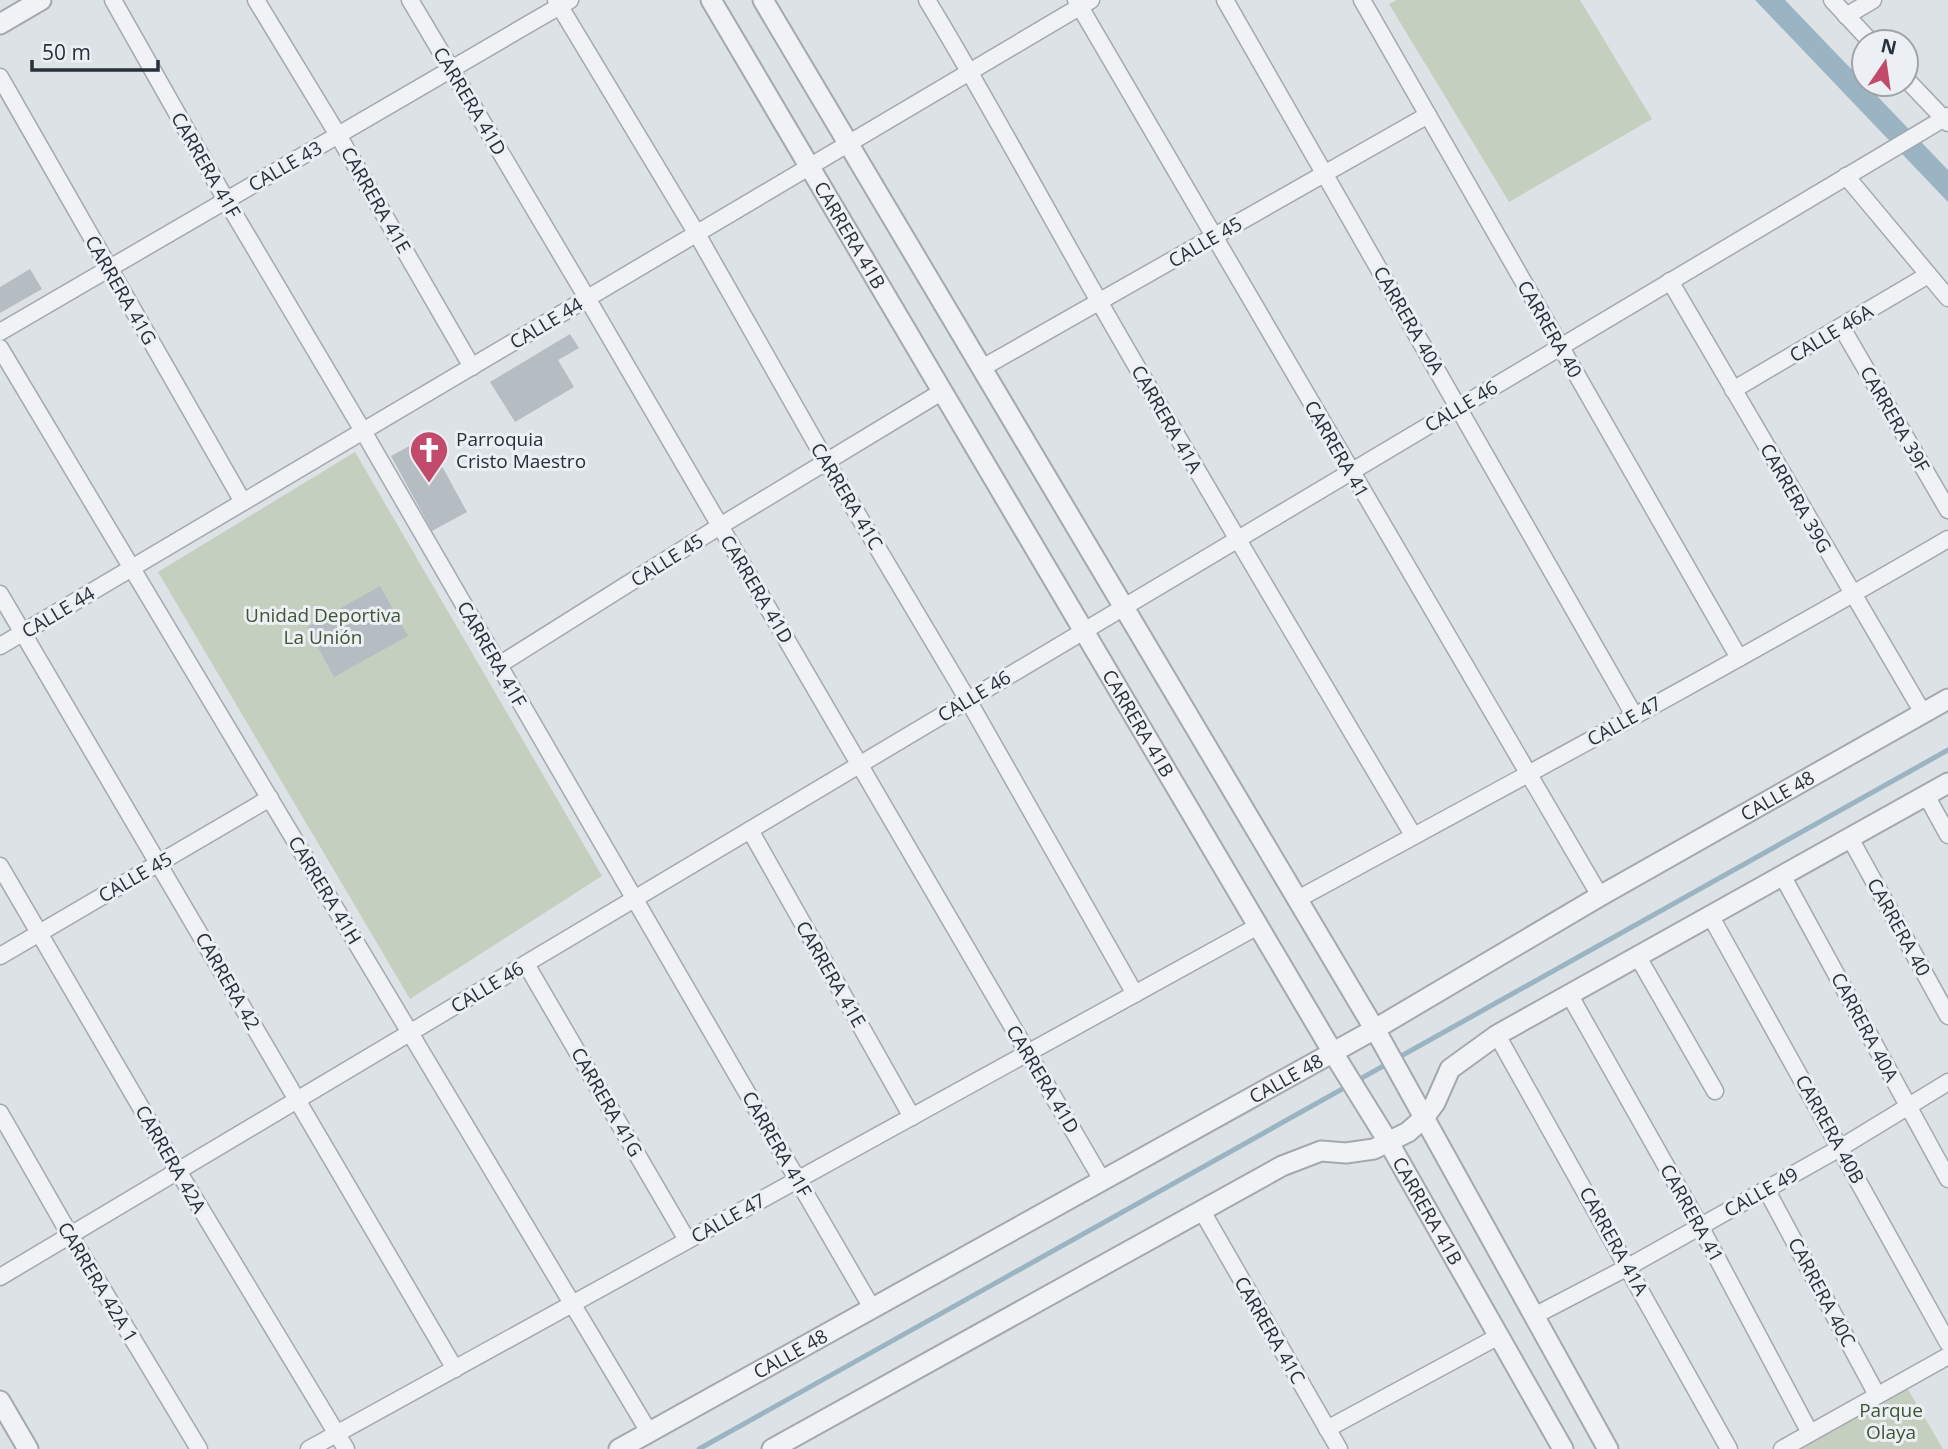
<svg xmlns="http://www.w3.org/2000/svg" width="1948" height="1449" viewBox="0 0 1948 1449" font-family="'Open Sans',sans-serif">
<rect width="100%" height="100%" fill="#dde2e6"/>
<!-- green -->
<g fill="#c5cfbf">
<path d="M1397,0H1580L1652,119L1509,202L1389,4Z"/>
<path d="M355,452L602,876L410,999L158,572Z"/>
<path d="M1903,1381L1943,1449H1782Z"/>
</g>
<!-- water -->
<path fill="#9bb4c3" d="M1755,0H1785L1948,170V202Z"/>
<g fill="none" stroke-linecap="round" stroke-linejoin="round">
<!-- stream -->
<path stroke="#9bb4c3" stroke-width="5" d="M699,1449L1948,750"/>
</g>
<!-- building -->
<g fill="#b5bcc2">
<path d="M30,269L42,289L0,313V287Z"/>
<path d="M570,334L579,348L558,360L574,387L515,422L490,382Z"/>
<path d="M426,437L467,512L432,531L391,456Z"/>
<path d="M380,586L408,636L334,677L307,627Z"/>
</g>
<g fill="none" stroke-linecap="round" stroke-linejoin="round">
<!-- minor casing -->
<g stroke="#a3a9af" stroke-width="19">
<g id="minor">
<path d="M113,0L226,200L363,431L872,1308"/>
<path d="M256,0L338,135L472,367"/>
<path d="M410,0L587,298L1102,1180"/>
<path d="M556,0L697,234L827,463L968,700L1135,994"/>
<path d="M927,0C987,99 1042,202 1100,303C1202,481 1308,658 1413,835"/>
<path d="M1076,0L1600,896"/>
<path d="M1225,0L1634,715"/>
<path d="M1362,0L1739,658"/>
<path d="M1832,0L1871,42"/>
<path d="M1846,16L1873,0"/>
<path d="M0,77L243,502"/>
<path d="M1906,79L1948,123"/>
<path d="M1846,176L1948,298"/>
<path d="M1670,281L1923,713"/>
<path d="M1842,328L1948,510"/>
<path d="M0,332L570,0"/>
<path d="M0,348L649,1432"/>
<path d="M982,368L1428,115"/>
<path d="M1733,390L1928,275"/>
<path d="M0,594L455,1369"/>
<path d="M0,646L1091,0"/>
<path d="M499,665L720,526L943,391"/>
<path d="M1926,795L1948,835"/>
<path d="M750,830L912,1117"/>
<path d="M1850,838L1948,1016"/>
<path d="M0,866L178,1171L346,1449"/>
<path d="M1782,875L1948,1179"/>
<path d="M1298,899C1515,781 1734,664 1948,539"/>
<path d="M1710,915L1948,1343"/>
<path d="M0,956L270,798"/>
<path d="M1638,957L1715,1091"/>
<path d="M526,964L687,1240"/>
<path d="M1569,994L1700,1226L1810,1433"/>
<path d="M1497,1035L1729,1449"/>
<path d="M0,1113L70,1235L199,1449"/>
<path d="M1766,1189L1877,1395"/>
<path d="M1202,1211L1339,1449"/>
<path d="M0,1277L1948,116"/>
<path d="M1534,1316L1628,1267L1840,1148L1948,1082"/>
<path d="M1327,1429L1499,1336"/>
<path d="M309,1449L1258,926"/>
<path d="M1782,1449L1948,1356"/>
</g>
</g>
<!-- tertiary casing -->
<g stroke="#a3a9af" stroke-width="23">
<g id="tertiary">
<path id="s1" d="M711,0L1332,1051L1389,1143L1563,1449"/>
<path d="M763,0L1381,1040L1608,1449"/>
<path d="M0,24L41,0"/>
<path d="M0,1401L28,1449"/>
<path id="s2" d="M619,1449L1375,1029L1600,896L1948,699"/>
<path d="M772,1449L1282,1166L1321,1151L1346,1153L1374,1149L1408,1132L1424,1118L1435,1103L1450,1069L1497,1035L1948,783"/>
</g>
</g>
<!-- minor -->
<use href="#minor" stroke="#f0f2f5" stroke-width="16"/>
<!-- tertiary -->
<use href="#tertiary" stroke="#f0f2f5" stroke-width="19"/>
</g>
<!-- icons -->
<defs>
<g id="church-pin" transform="scale(2.0125)"><path d="M0 17L-7.5 6A9.5 9.5 0 1 1 7.5 6Z" fill="#c24b6d" stroke="#ecf0f4"/><path d="M-1.2-6h2.4v3.5h3.3v2.4h-3.3V6h-2.4V-.1h-3.3v-2.4h3.3Z" fill="#fff"/></g>
</defs>
<g fill-rule="evenodd">
<use href="#church-pin" x="429" y="450"/>
</g>
<g text-anchor="middle" stroke-width="6" stroke-linejoin="round" paint-order="stroke">
<!-- street labels -->
<g font-size="19" fill="#28313b" stroke="#ecf0f4">
<text transform="translate(470 101) rotate(59)" y="7">CARRERA 41D</text>
<text transform="translate(206 165) rotate(60)" y="7">CARRERA 41F</text>
<text transform="translate(285 166) rotate(-30)" y="7">CALLE 43</text>
<text transform="translate(376 200) rotate(60)" y="7">CARRERA 41E</text>
<text dy="7" stroke="none"><textPath href="#s1" startOffset="273">CARRERA 41B</textPath></text>
<text transform="translate(1205 242) rotate(-30)" y="7">CALLE 45</text>
<text transform="translate(121 290) rotate(60)" y="7">CARRERA 41G</text>
<text transform="translate(1409 320) rotate(60)" y="7">CARRERA 40A</text>
<text transform="translate(546 323) rotate(-31)" y="7">CALLE 44</text>
<text transform="translate(1550 329) rotate(60)" y="7">CARRERA 40</text>
<text transform="translate(1831 333) rotate(-31)" y="7">CALLE 46A</text>
<text transform="translate(1461 406) rotate(-31)" y="7">CALLE 46</text>
<text transform="translate(1167 419) rotate(60)" y="7">CARRERA 41A</text>
<text transform="translate(1895 419) rotate(60)" y="7">CARRERA 39F</text>
<text transform="translate(1337 449) rotate(60)" y="7">CARRERA 41</text>
<text transform="translate(847 496) rotate(59)" y="7">CARRERA 41C</text>
<text transform="translate(1796 498) rotate(60)" y="7">CARRERA 39G</text>
<text transform="translate(667 560) rotate(-32)" y="7">CALLE 45</text>
<text transform="translate(757 589) rotate(59)" y="7">CARRERA 41D</text>
<text transform="translate(58 612) rotate(-31)" y="7">CALLE 44</text>
<text transform="translate(492 654) rotate(60)" y="7">CARRERA 41F</text>
<text transform="translate(974 696) rotate(-31)" y="7">CALLE 46</text>
<text transform="translate(1624 721) rotate(-29)" y="7">CALLE 47</text>
<text dy="7" stroke="none"><textPath href="#s1" startOffset="840">CARRERA 41B</textPath></text>
<text dy="7" stroke="none"><textPath href="#s2" startOffset="1330">CALLE 48</textPath></text>
<text transform="translate(135 877) rotate(-30)" y="7">CALLE 45</text>
<text transform="translate(325 890) rotate(59)" y="7">CARRERA 41H</text>
<text transform="translate(1899 927) rotate(61)" y="7">CARRERA 40</text>
<text transform="translate(831 974) rotate(60)" y="7">CARRERA 41E</text>
<text transform="translate(228 981) rotate(60)" y="7">CARRERA 42</text>
<text transform="translate(487 987) rotate(-31)" y="7">CALLE 46</text>
<text transform="translate(1865 1027) rotate(62)" y="7">CARRERA 40A</text>
<text dy="7" stroke="none"><textPath href="#s2" startOffset="763">CALLE 48</textPath></text>
<text transform="translate(1043 1079) rotate(59)" y="7">CARRERA 41D</text>
<text transform="translate(607 1102) rotate(60)" y="7">CARRERA 41G</text>
<text transform="translate(1830 1129) rotate(61)" y="7">CARRERA 40B</text>
<text transform="translate(777 1144) rotate(60)" y="7">CARRERA 41F</text>
<text transform="translate(171 1159) rotate(60)" y="7">CARRERA 42A</text>
<text transform="translate(1761 1192) rotate(-29)" y="7">CALLE 49</text>
<text dy="7" stroke="none"><textPath href="#s1" startOffset="1407">CARRERA 41B</textPath></text>
<text transform="translate(1692 1213) rotate(61)" y="7">CARRERA 41</text>
<text transform="translate(728 1218) rotate(-29)" y="7">CALLE 47</text>
<text transform="translate(1614 1241) rotate(61)" y="7">CARRERA 41A</text>
<text transform="translate(98 1282) rotate(59)" y="7">CARRERA 42A 1</text>
<text transform="translate(1822 1292) rotate(62)" y="7">CARRERA 40C</text>
<text transform="translate(1270 1330) rotate(60)" y="7">CARRERA 41C</text>
<text dy="7" stroke="none"><textPath href="#s2" startOffset="196">CALLE 48</textPath></text>
</g>
<!-- poi labels -->
<g font-size="19" fill="#28313b" stroke="#ecf0f4" text-anchor="start">
<text x="456" y="446">Parroquia<tspan x="456" dy="22">Cristo Maestro</tspan></text>
</g>
<!-- park labels -->
<g font-size="19" fill="#415636" stroke="#ecf0f4">
<text x="323" y="622">Unidad Deportiva<tspan x="323" dy="22">La Unión</tspan></text>
<text x="1891" y="1417">Parque<tspan x="1891" dy="22">Olaya</tspan></text>
</g>
</g>
<!-- north arrow -->
<g transform="translate(1885 63) rotate(13)"><circle r="33" fill="#ecf0f4" stroke="#9ea4aa" stroke-width="2"/>
<path d="M0-5L12 26L0 18L-12 26Z" fill="#c24b6d"/>
<text y="-10" font-size="19" font-weight="bold" text-anchor="middle" fill="#28313b">N</text>
</g>
<!-- scale -->
<path d="M32 60v10h126v-10" fill="none" stroke="#28313b" stroke-width="3.5"/>
<text x="42" y="60" font-size="21" fill="#28313b" stroke="#ecf0f4" stroke-width="5" paint-order="stroke">50 m</text>
</svg>
